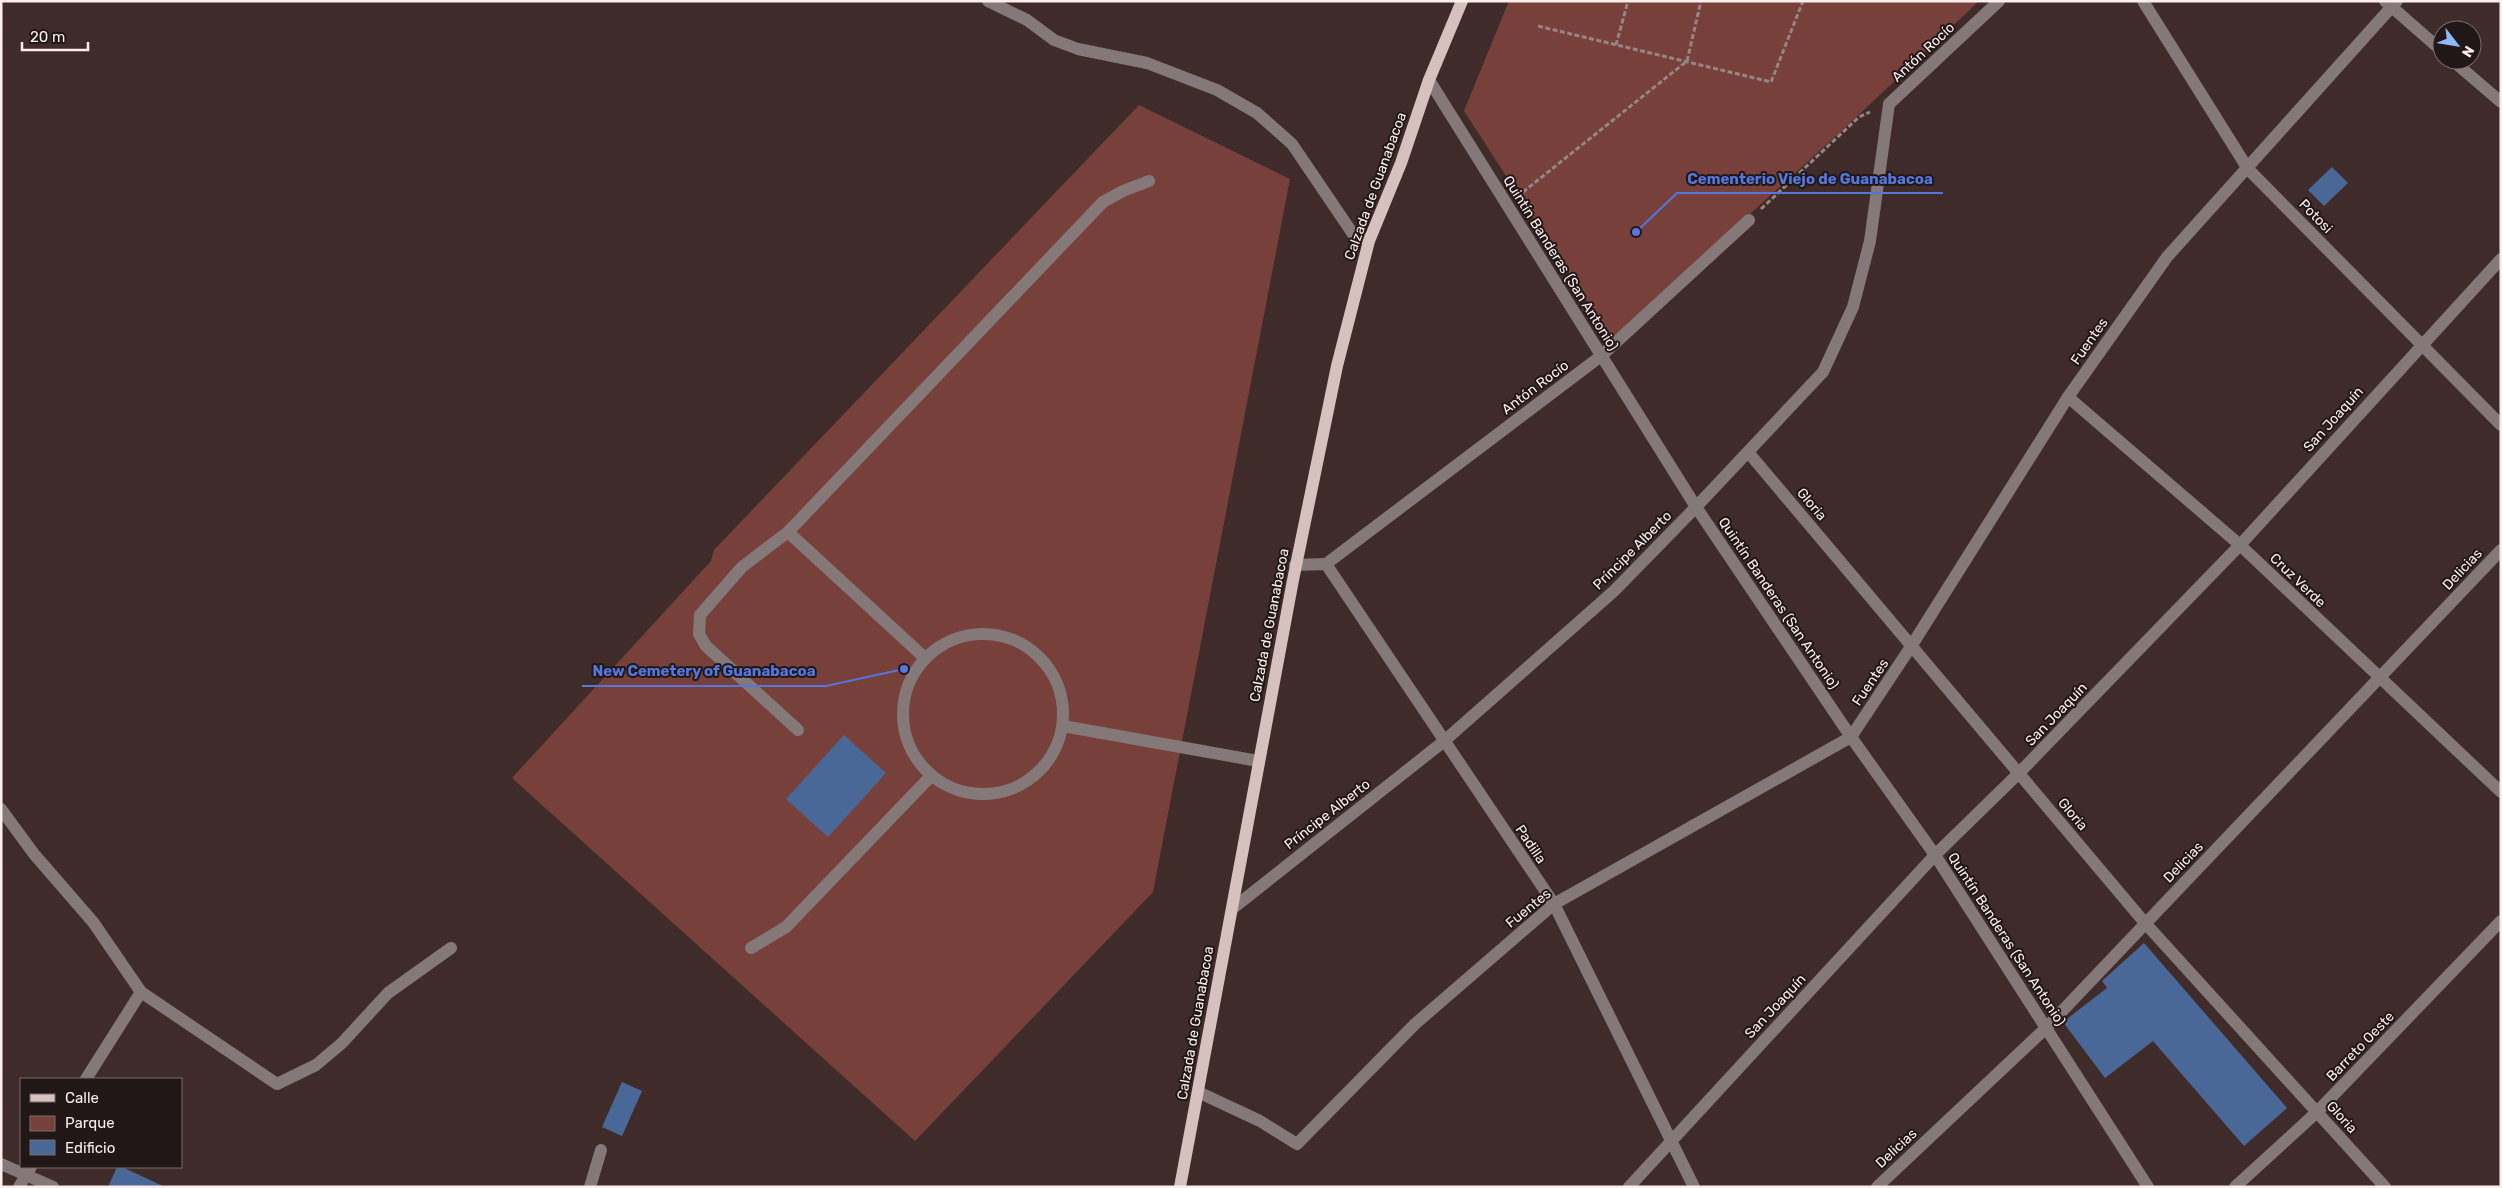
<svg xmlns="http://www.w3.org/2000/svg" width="2502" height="1188" viewBox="0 0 2502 1188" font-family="Rubik,sans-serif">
<rect width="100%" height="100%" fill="#3f2c2a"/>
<!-- green -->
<g fill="#78403b">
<path d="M1509,1H1979L1848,125L1612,339L1464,111Z"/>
<path d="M1139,105L1290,179L1153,892L915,1141L512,778L711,561L714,550Z"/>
</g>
<!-- building -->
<g fill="#4a6897">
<path d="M2332,167L2348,183L2324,206L2308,190Z"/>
<path d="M844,735L886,773L828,837L786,799Z"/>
<path d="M2144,943L2287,1108L2244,1146L2153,1041L2105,1078L2063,1022L2107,988L2102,981Z"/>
<path d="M622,1082L642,1091L622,1136L602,1127Z"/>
<path d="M117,1167H122L165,1187H108Z"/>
</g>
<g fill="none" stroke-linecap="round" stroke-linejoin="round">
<!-- path -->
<g stroke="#968583" stroke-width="3" stroke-dasharray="5 2.5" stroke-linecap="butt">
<path d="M1538,26L1771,82L1803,1"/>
<path d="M1616,45L1628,1"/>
<path d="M1523,192L1687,61L1701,1"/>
<path d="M1761,209L1859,117L1870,112"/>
</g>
<!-- minor -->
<g stroke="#847978" stroke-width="12">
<path d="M988,1L1027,20L1054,40L1078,49L1147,63L1217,90L1257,113L1292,144L1353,234L1369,241"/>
<path d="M2143,1L2248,169L2501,425"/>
<path d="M2385,1L2442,51"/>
<path d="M2452,60L2501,102"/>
<path d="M1429,80L1696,507L1851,737L1935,855L2148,1187"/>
<path d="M2068,397L2240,545L2501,792"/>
<path d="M1748,452L2145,923L2385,1187"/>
<path d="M788,532L742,567L700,615L699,634L706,646L798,730"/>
<path d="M1326,564L1601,356L1749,220"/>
<path d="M1295,565L1326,564L1554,904L1694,1187"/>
<circle cx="983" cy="714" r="80"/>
<path d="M925,658L788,532L1103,202L1123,191L1149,181"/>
<path d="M1063,726L1258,761"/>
<path d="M1,809L34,854L93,922L141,992L277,1084L316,1065L342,1043L388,993L451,948"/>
<path d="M1232,909L1443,742L1614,591L1696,507L1823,372L1853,307L1870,241L1889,104L1999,1"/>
<path d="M751,948L786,927L931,776"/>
<path d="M86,1079L141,992"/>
<path d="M1198,1092L1260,1121L1297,1144L1415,1024L1554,904L1851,737L1912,645L2068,397L2167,257L2397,1"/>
<path d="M1,1164L53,1187"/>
<path d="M19,1187L31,1167"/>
<path d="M590,1187L601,1150"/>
<path d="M1629,1187L1935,855L2019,773L2240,545L2501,259"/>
<path d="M1877,1187L2046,1028L2501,550"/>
<path d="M2235,1187L2317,1112L2501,921"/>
</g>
<!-- major -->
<path stroke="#d6c1be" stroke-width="12" d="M1180,1187L1293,580L1337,366L1369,241L1401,163L1429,80L1462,1"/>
</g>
<g text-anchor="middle" stroke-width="4" stroke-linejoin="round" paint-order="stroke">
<!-- street labels -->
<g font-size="14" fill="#fbeeec" stroke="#201716">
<text transform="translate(1923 52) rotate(-43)" y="5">Antón Rocío</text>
<text transform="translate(1375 186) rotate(-70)" y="5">Calzada de Guanabacoa</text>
<text transform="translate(2316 216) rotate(46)" y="5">Potosi</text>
<text transform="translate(1561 263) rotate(58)" y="5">Quintín Banderas (San Antonio)</text>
<text transform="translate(2089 341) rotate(-55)" y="5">Fuentes</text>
<text transform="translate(1535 387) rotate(-37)" y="5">Antón Rocío</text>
<text transform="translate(2333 419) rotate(-48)" y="5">San Joaquín</text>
<text transform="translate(1812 504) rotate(50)" y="5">Gloria</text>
<text transform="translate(1632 550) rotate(-45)" y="5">Príncipe Alberto</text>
<text transform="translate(2462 569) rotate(-47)" y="5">Delicias</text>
<text transform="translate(2298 580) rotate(44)" y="5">Cruz Verde</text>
<text transform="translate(1779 603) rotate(56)" y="5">Quintín Banderas (San Antonio)</text>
<text transform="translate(1269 625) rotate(-79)" y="5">Calzada de Guanabacoa</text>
<text transform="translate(1870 682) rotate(-56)" y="5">Fuentes</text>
<text transform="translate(2056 714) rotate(-46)" y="5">San Joaquín</text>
<text transform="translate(1327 814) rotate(-38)" y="5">Príncipe Alberto</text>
<text transform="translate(2073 814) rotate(50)" y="5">Gloria</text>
<text transform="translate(1531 844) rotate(56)" y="5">Padilla</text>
<text transform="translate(2183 862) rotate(-46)" y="5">Delicias</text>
<text transform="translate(1528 908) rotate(-39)" y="5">Fuentes</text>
<text transform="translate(2007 939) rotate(57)" y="5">Quintín Banderas (San Antonio)</text>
<text transform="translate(1775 1006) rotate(-47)" y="5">San Joaquín</text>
<text transform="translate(1195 1023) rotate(-80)" y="5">Calzada de Guanabacoa</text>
<text transform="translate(2360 1046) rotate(-46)" y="5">Barreto Oeste</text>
<text transform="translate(2342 1117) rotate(48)" y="5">Gloria</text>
<text transform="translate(1896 1148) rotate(-43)" y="5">Delicias</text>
</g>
</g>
<!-- callouts -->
<path fill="none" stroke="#5476dd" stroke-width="2" d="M1636 232L1677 193H1943M904 669L826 686H582"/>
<g fill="#5476dd" stroke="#201716" stroke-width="2">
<circle cx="1636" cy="232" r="5"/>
<circle cx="904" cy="669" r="5"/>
</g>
<g font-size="15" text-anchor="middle" font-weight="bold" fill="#5476dd" stroke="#201716" stroke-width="4" stroke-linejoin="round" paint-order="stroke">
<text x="1810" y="184">Cementerio Viejo de Guanabacoa</text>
<text x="704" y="676">New Cemetery of Guanabacoa</text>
</g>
<!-- border -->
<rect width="2502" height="1188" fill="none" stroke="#fbeeec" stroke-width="5"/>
<!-- legend -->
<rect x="20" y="1078" width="162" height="90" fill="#201716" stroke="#786d6c"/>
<rect x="30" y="1094" width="25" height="8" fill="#d6c1be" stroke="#786d6c"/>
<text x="65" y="1103" font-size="15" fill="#fbeeec">Calle</text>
<rect x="30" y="1116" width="25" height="15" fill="#78403b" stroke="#786d6c"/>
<text x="65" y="1128" font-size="15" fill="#fbeeec">Parque</text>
<rect x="30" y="1140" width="25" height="15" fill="#4a6897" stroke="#786d6c"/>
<text x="65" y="1153" font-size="15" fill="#fbeeec">Edificio</text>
<!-- north arrow -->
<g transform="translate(2457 45) rotate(121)"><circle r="24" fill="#201716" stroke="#786d6c"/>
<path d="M0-4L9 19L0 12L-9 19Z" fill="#8eb9fc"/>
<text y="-8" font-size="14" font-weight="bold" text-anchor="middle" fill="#fbeeec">N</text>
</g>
<!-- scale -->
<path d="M22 42v8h66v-8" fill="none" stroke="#fbeeec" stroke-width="2.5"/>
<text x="30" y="42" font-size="15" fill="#fbeeec" stroke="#201716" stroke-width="4" paint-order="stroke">20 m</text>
</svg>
